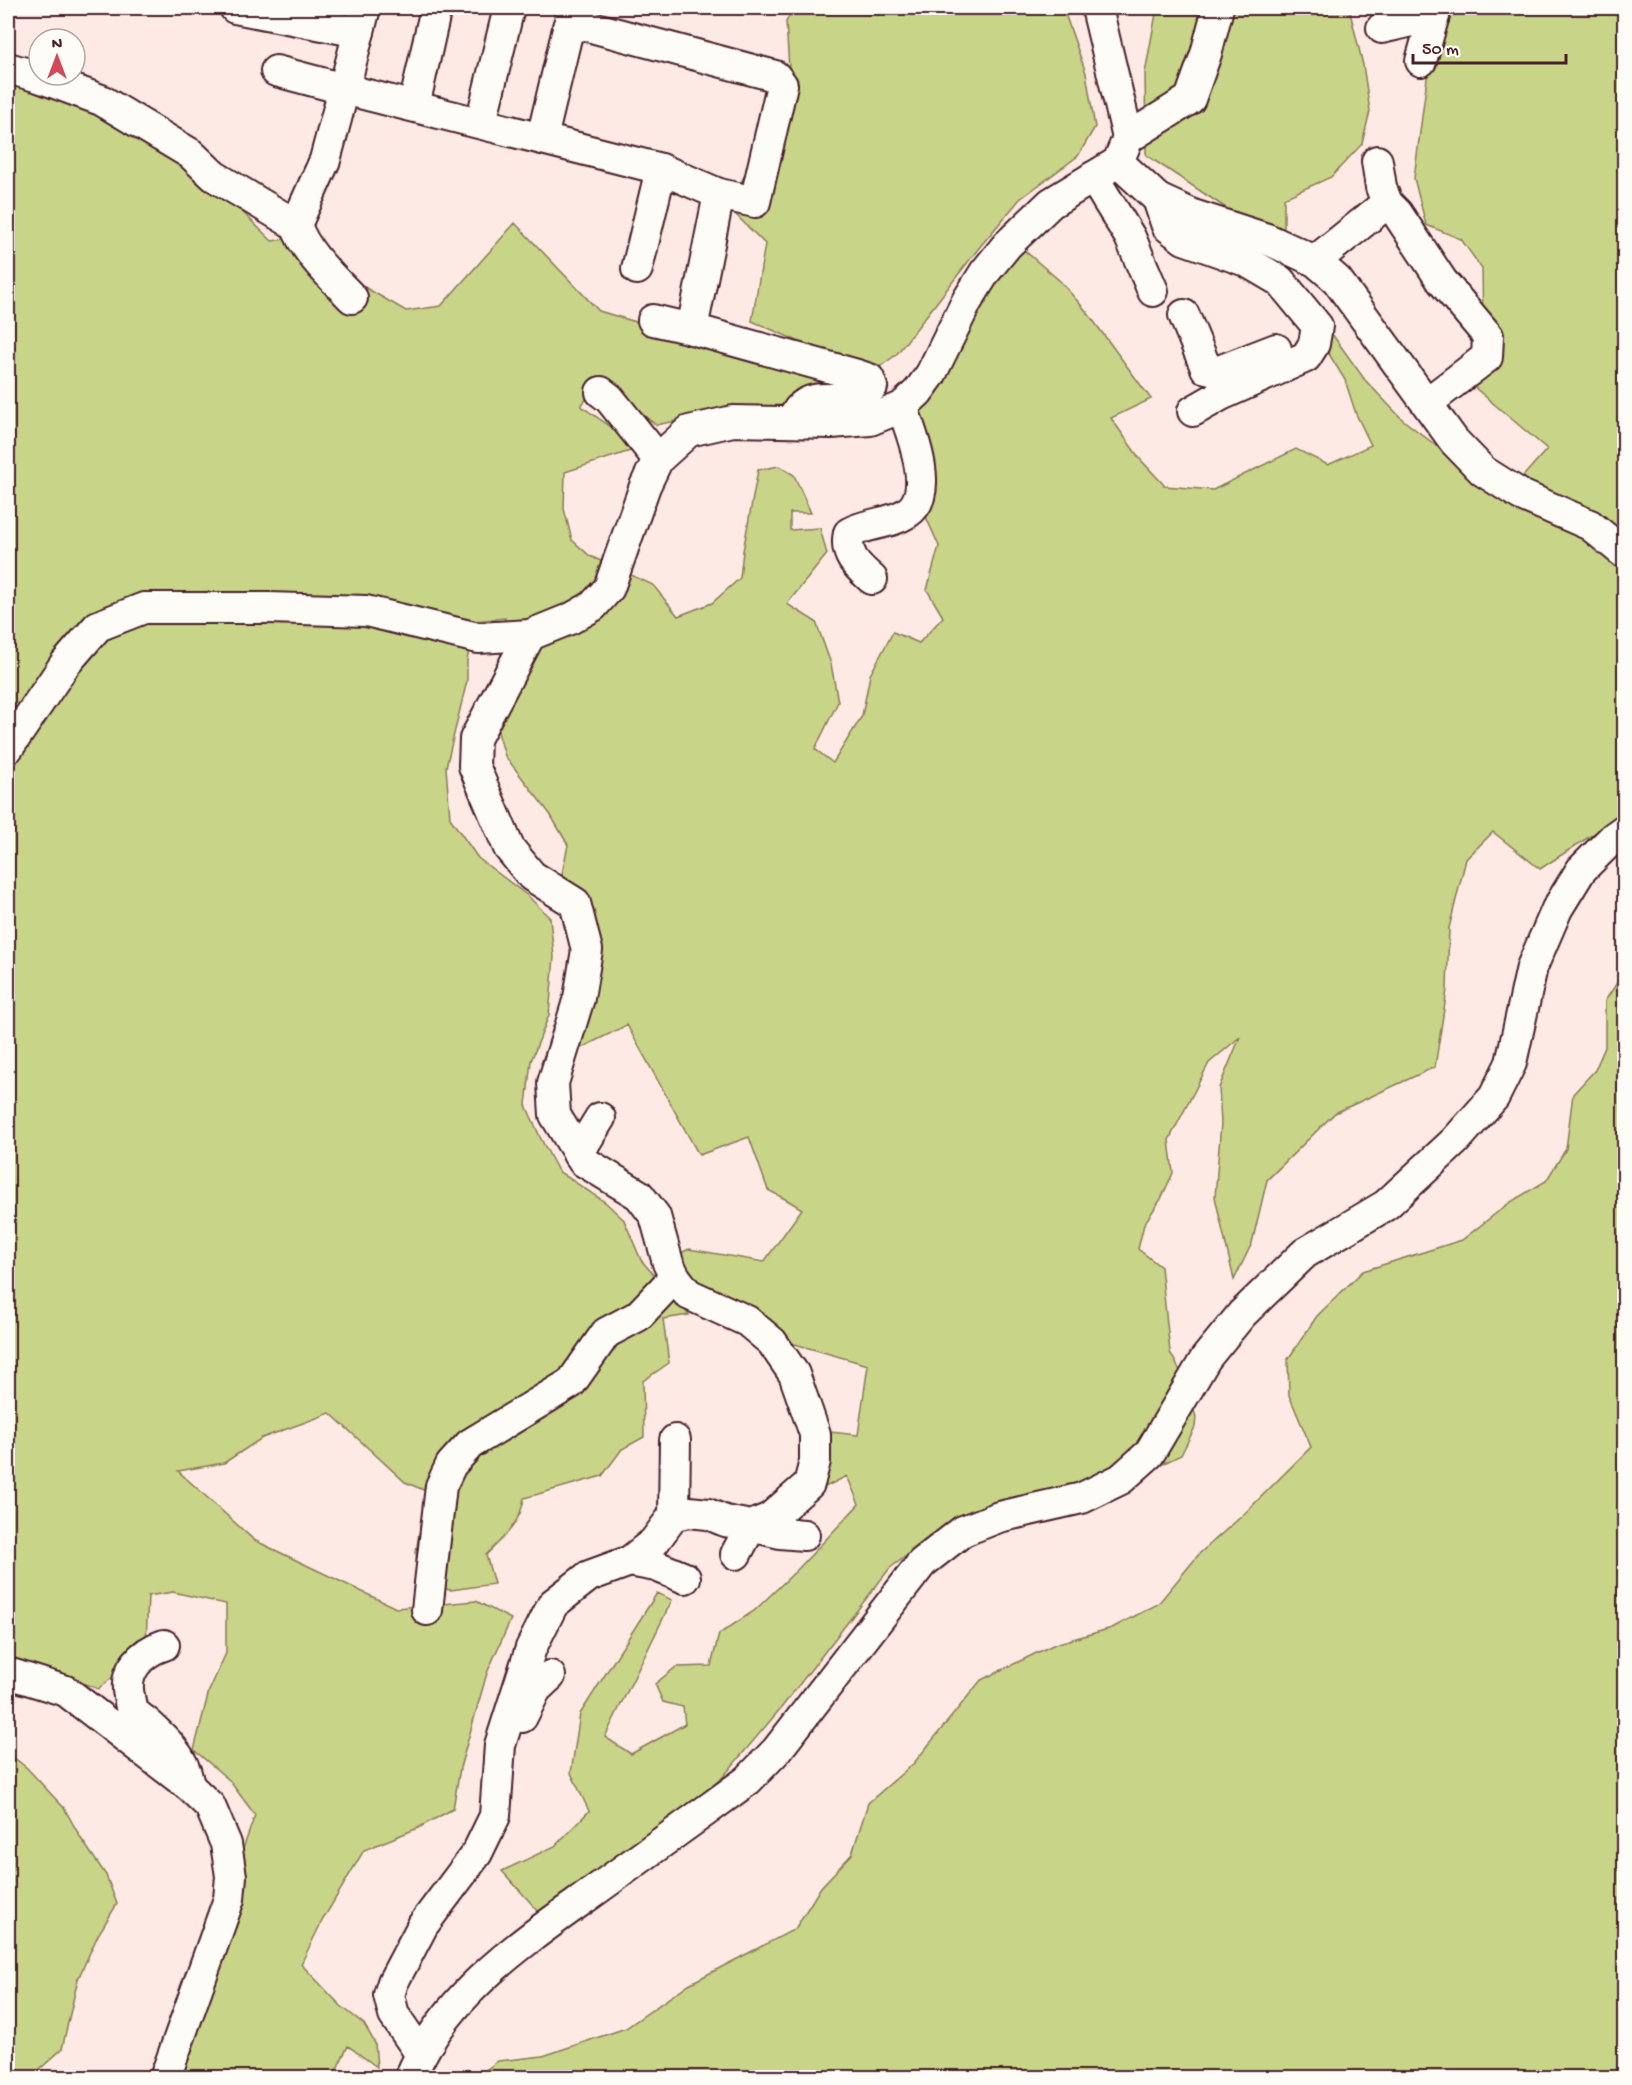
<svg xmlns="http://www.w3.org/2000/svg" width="1632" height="2085" viewBox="0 0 1632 2085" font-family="'Gochi Hand',sans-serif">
<rect width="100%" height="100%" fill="#fdeae4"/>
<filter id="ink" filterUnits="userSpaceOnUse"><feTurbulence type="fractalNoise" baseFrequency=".0167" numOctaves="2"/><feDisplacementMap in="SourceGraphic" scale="12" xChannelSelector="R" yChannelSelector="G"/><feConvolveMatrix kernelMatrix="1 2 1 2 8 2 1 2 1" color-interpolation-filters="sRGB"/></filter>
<g filter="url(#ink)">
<!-- green -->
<g fill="#c8d487" stroke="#897a59" stroke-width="1.5">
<path d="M794,8H1063L1086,73L1095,127L1078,156L1020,199L978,249L896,355L871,373L752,321L765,244L727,206L775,124L790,84L786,22Z"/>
<path d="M1157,8H1349L1363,65L1370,111L1362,144L1331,177L1284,198V230L1235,214L1146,155L1145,73Z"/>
<path d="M1443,8H1624V814L1540,869L1493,832L1466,859L1449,928L1447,990L1435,1067L1335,1113L1267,1180L1252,1243L1234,1280L1215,1197L1221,1123L1219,1088L1240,1037L1209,1063L1169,1140L1173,1173L1161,1199L1144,1224L1138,1249L1161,1267L1170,1352L1185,1380L1196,1417L1195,1427L1181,1455L1156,1467L1080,1485L928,1540L890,1568L781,1708L722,1778L612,1866L540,1913L502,1871L555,1846L589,1811L571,1773L580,1714L657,1593L672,1600L605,1737L631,1754L685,1724L683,1707L663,1702L655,1684L676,1667L711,1666L719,1634L754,1611L799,1568L859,1504L847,1476L813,1493L821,1431L858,1435L868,1365L781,1340L718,1302L688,1276L676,1255L689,1249L764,1262L802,1209L787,1200L768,1190L749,1137L699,1155L627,1025L579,1049L541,1063L565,1001L572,956L560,883L568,845L550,814L505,756L494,719L505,618L474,621L467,661V681L446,767L450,818L478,858L528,896L550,918L554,957L549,1015L531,1061L526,1105L540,1137L558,1171L605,1202L624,1220L641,1260L689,1315L663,1319L669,1363L643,1381L644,1437L622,1449L602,1476L524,1498C521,1523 503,1538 486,1555L494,1584L451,1590L418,1584L416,1552L426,1491L405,1482L330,1413L262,1438L224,1463L178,1471L254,1540L396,1608L476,1601L511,1619L487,1673L460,1768L453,1809L418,1828L364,1850L322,1921L301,1964L341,2006L364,2024L375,2043L377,2067L348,2046L333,2077H162L255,1815L229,1780L194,1750L209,1691L226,1653V1604L173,1592L148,1596L146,1642L128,1665L98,1689L51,1671L9,1659L8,1655V77L103,109L219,189L272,241L292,238L347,277L406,311L441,306L515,223L599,311L839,382L792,404L733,410L656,425L600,381L581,406L617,431L630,451L565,472L564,509L572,540L590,556L653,585L678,616L712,603L740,578L743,551L758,470L779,466L794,475L811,513H790V530L820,528L827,554L787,604L816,622L831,664L838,702L815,749L833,763L862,716L870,675L893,632L919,643L943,617L927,590L939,546L926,517L929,455L902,389L1018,245L1060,281L1087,312L1151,399L1111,418L1140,459L1165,486L1213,490L1296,449L1328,465L1371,445L1356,414L1345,380L1297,302L1327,327L1365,380L1403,420L1472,473L1511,490L1547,449L1474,387L1483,332L1482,269L1461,239L1426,225L1414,178L1429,63Z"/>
<path d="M1624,972V2077H476L498,2061L543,2056L626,2028L689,1984L795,1929L821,1887L852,1854L868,1803L914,1763L981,1680L1055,1644L1112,1628L1158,1604L1200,1553L1243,1515L1311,1447L1289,1395L1288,1359L1317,1316L1363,1271L1462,1240L1509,1203L1546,1181L1566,1149L1573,1094L1595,1070L1605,1047V1001Z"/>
<path d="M8,1753L27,1768L64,1808L82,1840L106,1875L117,1904L98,1935L78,1979L62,2049L31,2077H8Z"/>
</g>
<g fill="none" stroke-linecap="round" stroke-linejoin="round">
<!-- minor casing -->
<g stroke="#4a1f2b" stroke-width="34">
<g id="minor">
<path d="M235,8L359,32"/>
<path d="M365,8L344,89L661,169L719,194L692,329L857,375L869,379L872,387C852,412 817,387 799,409C796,413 794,418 792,422"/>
<path d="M568,27L584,25L775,76L782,85L755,202L719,194"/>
<path d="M1382,28L1434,16"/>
<path d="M1421,61L1436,8"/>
<path d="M8,68L39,77L101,100L191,154L214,176L296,225L325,160L344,89L276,71"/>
<path d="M414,106L436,8"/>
<path d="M481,122L509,8"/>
<path d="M542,138L573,8"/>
<path d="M1128,138L1190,99L1206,54L1218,8"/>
<path d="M1377,161L1381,187L1387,203L1397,213L1442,281L1488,336L1487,357L1427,403"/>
<path d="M1118,162L1158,199L1193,215L1267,239L1315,261L1337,280L1454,441L1483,471L1521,495L1590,525L1624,553"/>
<path d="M1093,177L1130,237L1153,291"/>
<path d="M1158,199L1167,226L1184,239L1246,261L1280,281L1317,326L1314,344L1306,357L1221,395L1193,411"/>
<path d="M296,225C306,254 331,276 352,298"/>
<path d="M1315,261L1387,203"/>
<path d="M637,269L661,169"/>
<path d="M1184,315L1206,368L1219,371L1276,349"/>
<path d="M653,320L692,329"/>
<path d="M601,392L609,398L658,459"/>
<path d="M872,579C857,566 844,555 849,533C867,523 890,524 907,513C937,494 911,431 902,407"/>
<path d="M8,748L65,664L98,626L144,608H269L366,611L478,638L530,635L572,618L593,606L609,588L645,486L658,459L689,431L733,421L831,423L870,420L902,407L918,392L931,374L967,301L985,272L1007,245L1051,203L1118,162L1128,138L1097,8"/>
<path d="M578,1154L600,1118"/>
<path d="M674,1515L675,1440"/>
<path d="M736,1554L751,1526L780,1533L804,1535"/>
<path d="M630,1561L656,1566L685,1578"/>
<path d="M427,1610L441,1486L451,1465L470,1444L571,1383L606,1333L638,1316L675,1277"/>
<path d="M164,1645C142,1652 123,1671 129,1696C130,1700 130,1706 132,1710C135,1714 142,1719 146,1722C165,1739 183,1755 188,1781"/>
<path d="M8,1673L66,1691L189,1786L210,1806L226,1844L231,1876L229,1899L165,2078"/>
<path d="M522,1717L536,1689L550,1676"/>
<path d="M420,2053L394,2015L389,1995L393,1982L423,1925L477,1853L495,1816L500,1745L531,1648L553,1604L589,1576L630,1561L654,1542L674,1515L689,1512L708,1514L725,1521L751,1526L770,1518L809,1484L815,1461V1434L794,1374L772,1342L747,1321L688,1294L675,1277L668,1263L655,1216L639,1195L583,1161L555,1115L553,1083L579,998L587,950L575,903L532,876L509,848L474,766L475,739L530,635"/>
<path d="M410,2078C446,1991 527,1940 600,1887C650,1851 699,1816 748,1780L777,1750L922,1563L963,1531L999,1517L1082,1498L1121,1479L1149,1454L1206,1358L1242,1314L1305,1253L1386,1205L1455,1141L1494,1097L1511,1063L1532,967L1557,909L1581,870L1613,838L1624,830"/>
</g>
</g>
<!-- minor -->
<use href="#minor" stroke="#fdfcf7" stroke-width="30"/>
</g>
</g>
<!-- margin -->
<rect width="1632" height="2085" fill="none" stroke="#fdfcf7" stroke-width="30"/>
<rect x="15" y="15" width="1602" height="2055" fill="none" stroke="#4a1f2b" stroke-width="2" filter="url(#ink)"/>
<!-- north arrow -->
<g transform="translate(57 57)"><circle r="28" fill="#fdfcf7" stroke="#b5a4a5" stroke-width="1.5"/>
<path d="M0-4.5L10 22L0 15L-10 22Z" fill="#d1495b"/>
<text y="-9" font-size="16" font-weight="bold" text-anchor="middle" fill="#4a1f2b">N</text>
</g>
<!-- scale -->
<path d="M1413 54v9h153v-9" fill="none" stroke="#4a1f2b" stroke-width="3"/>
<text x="1422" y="54" font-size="18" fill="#4a1f2b" stroke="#fdfcf7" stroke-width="4.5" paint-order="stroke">50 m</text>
</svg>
